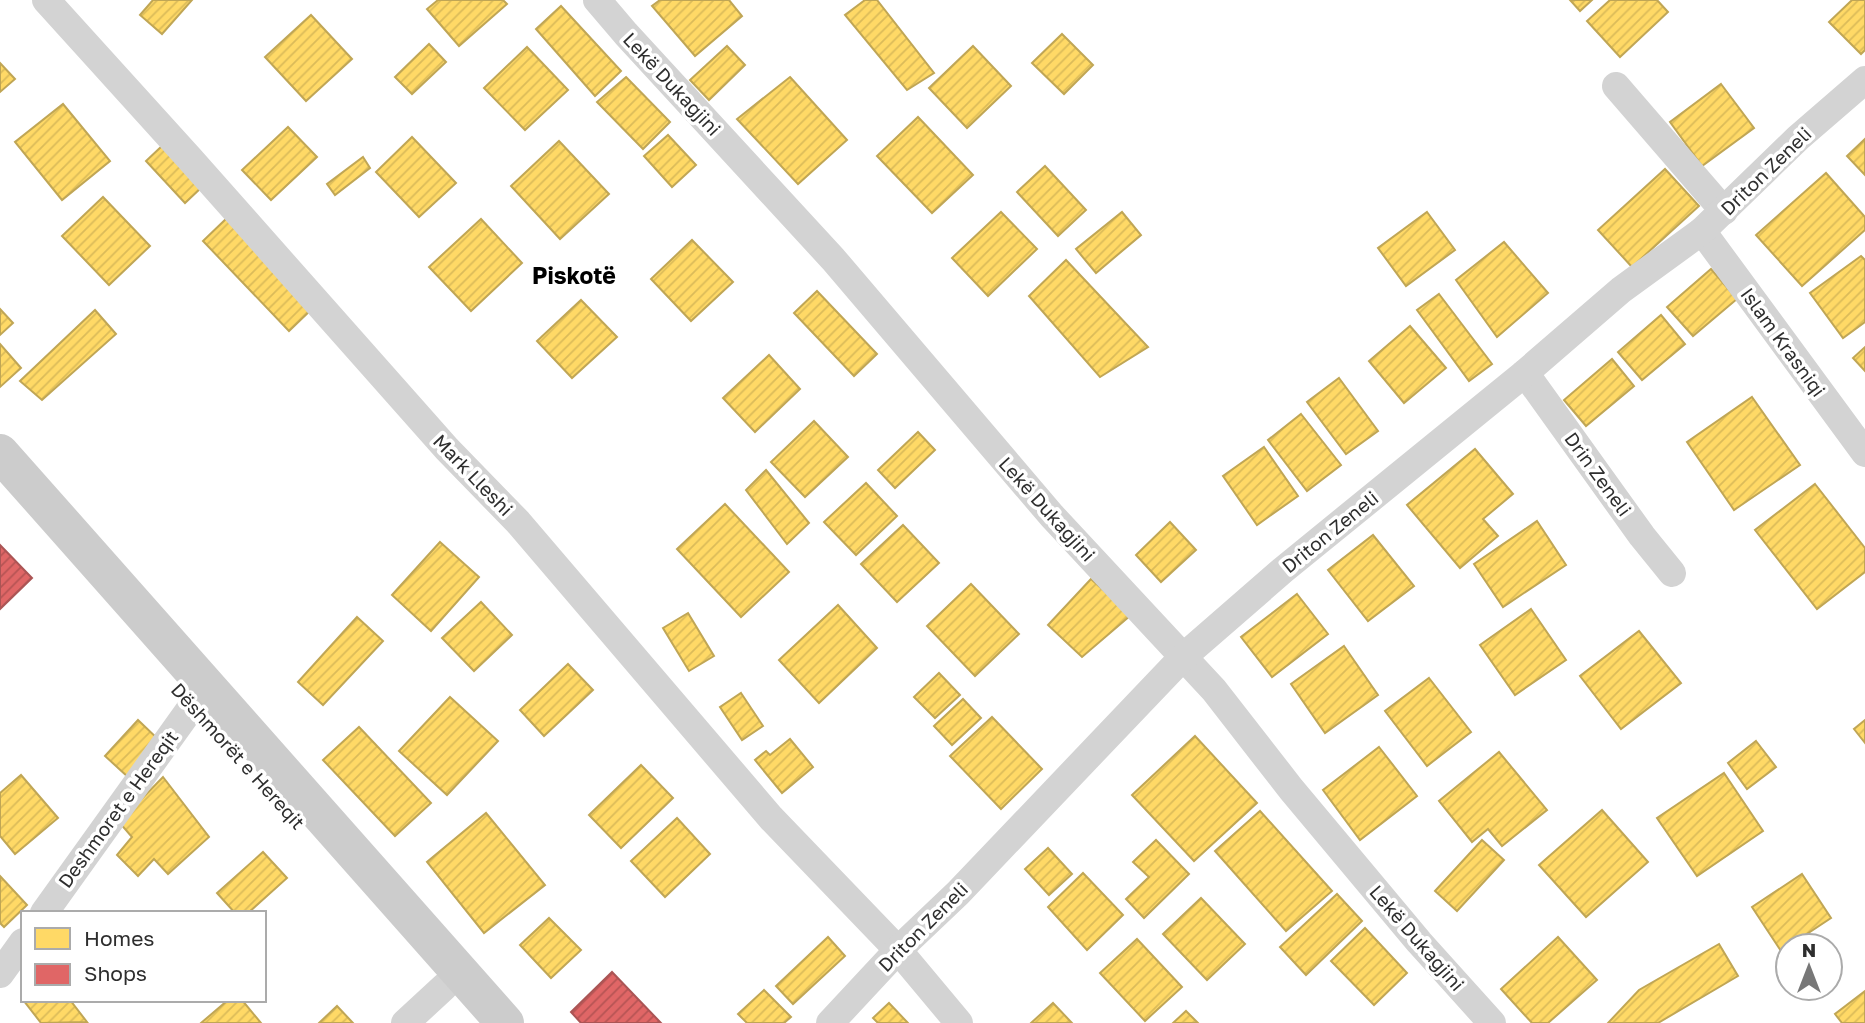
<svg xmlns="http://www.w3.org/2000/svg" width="1865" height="1023" viewBox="0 0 1865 1023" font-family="'Golos Text',sans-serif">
<defs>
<pattern id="homes-hatch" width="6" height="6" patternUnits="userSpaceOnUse" patternTransform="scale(1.75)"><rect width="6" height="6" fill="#ffd966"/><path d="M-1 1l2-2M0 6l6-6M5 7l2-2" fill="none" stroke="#dbbb59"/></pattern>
<pattern id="shops-hatch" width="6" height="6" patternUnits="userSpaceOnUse" patternTransform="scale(1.75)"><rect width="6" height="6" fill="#e06666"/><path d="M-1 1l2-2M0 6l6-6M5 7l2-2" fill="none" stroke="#b65454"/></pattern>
</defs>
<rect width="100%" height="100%" fill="#fff"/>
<!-- homes -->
<g fill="url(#homes-hatch)" stroke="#c0a655" stroke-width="2">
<path d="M153,0H192L162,34L140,15Z"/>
<path d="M438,0H503L507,4L459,46L427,9Z"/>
<path d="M660,0H729L742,16L695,56L652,6Z"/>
<path d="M865,0H877L934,73L907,90L845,15Z"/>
<path d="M1570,0H1592L1580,11Z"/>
<path d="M1610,0H1657L1668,12L1620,57L1587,21Z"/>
<path d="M1852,0H1865V50L1861,54L1829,22Z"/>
<path d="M561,6L621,71L595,96L536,29Z"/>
<path d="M311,15L352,59L306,101L265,57Z"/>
<path d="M1062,34L1093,65L1064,94L1032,63Z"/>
<path d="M429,44L446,62L412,94L395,77Z"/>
<path d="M727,46L745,65L709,100L690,80Z"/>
<path d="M973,46L1011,86L967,128L929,88Z"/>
<path d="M527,47L568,90L525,130L484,88Z"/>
<path d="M0,63L15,79L0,92Z"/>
<path d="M626,77L670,122L643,149L597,102Z"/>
<path d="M790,77L847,140L798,184L737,119Z"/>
<path d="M1721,84L1754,128L1702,166L1670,122Z"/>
<path d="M63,104L110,161L62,200L15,142Z"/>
<path d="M918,117L973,175L932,213L877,156Z"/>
<path d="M288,127L317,157L271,200L242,170Z"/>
<path d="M668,135L696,165L672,187L644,156Z"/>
<path d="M412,137L456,183L419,217L376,172Z"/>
<path d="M1865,139V175L1847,156Z"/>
<path d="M559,141L609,194L560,239L511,186Z"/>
<path d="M162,146L202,187L185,203L146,161Z"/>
<path d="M363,157L370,168L335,195L327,184Z"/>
<path d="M1045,166L1086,210L1058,236L1017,192Z"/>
<path d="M1665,169L1699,206L1632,267L1598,230Z"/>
<path d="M1826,173L1865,217V230L1802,286L1756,235Z"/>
<path d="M103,197L150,246L109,285L62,236Z"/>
<path d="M1001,212L1037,249L988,296L952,258Z"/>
<path d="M1122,212L1141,235L1096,273L1076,249Z"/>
<path d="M1427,212L1455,250L1406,286L1378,248Z"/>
<path d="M228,217L314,307L289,331L203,241Z"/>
<path d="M481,219L522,263L471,311L429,267Z"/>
<path d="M692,240L733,282L691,321L651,279Z"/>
<path d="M1504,242L1548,293L1497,337L1456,280Z"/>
<path d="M1861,256L1865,260V322L1843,338L1810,293Z"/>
<path d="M1066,260L1148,347L1100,377L1029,296Z"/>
<path d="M1711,269L1737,299L1693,336L1667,307Z"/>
<path d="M817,291L877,354L854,376L794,313Z"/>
<path d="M1439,294L1492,364L1469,381L1417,310Z"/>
<path d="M581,300L617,337L572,378L537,341Z"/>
<path d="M0,309L13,323L0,335Z"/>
<path d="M95,310L116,334L42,400L20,381Z"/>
<path d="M1661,315L1685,344L1642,380L1618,352Z"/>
<path d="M1410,326L1446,368L1404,403L1369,361Z"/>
<path d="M0,344L21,368L0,387Z"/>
<path d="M1865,347V371L1853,358Z"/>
<path d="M769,355L800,389L755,432L723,398Z"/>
<path d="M1612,359L1634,386L1586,426L1564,400Z"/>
<path d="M1339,378L1378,431L1346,454L1307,402Z"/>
<path d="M1752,397L1800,465L1734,510L1687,442Z"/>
<path d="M1301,414L1341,465L1307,491L1268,440Z"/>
<path d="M814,421L848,457L805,497L771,462Z"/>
<path d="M918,432L935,450L895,488L878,470Z"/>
<path d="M1264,447L1298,496L1257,525L1223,476Z"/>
<path d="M1475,449L1513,494L1483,519L1498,536L1460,568L1407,505Z"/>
<path d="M766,470L809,523L787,544L746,490Z"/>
<path d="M866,483L897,516L856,555L824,522Z"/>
<path d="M1815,484L1865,548V572L1817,609L1755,530Z"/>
<path d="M725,504L789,572L741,617L677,549Z"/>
<path d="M1537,521L1566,565L1503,607L1474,564Z"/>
<path d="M1170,522L1196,550L1161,582L1136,555Z"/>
<path d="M903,525L939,563L897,602L861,564Z"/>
<path d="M1373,535L1414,586L1368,621L1328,570Z"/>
<path d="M440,542L479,577L431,631L392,595Z"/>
<path d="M1091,579L1131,615L1082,657L1048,625Z"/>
<path d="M971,584L1019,634L975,676L927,626Z"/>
<path d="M1297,594L1328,634L1272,677L1241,637Z"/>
<path d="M481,602L512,635L474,671L442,638Z"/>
<path d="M838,605L877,648L819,703L779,660Z"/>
<path d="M1531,609L1566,660L1515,695L1480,645Z"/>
<path d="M688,613L714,656L689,671L663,628Z"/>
<path d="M357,617L383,641L323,705L298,682Z"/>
<path d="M1639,631L1681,683L1621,729L1580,676Z"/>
<path d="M1344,646L1378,695L1325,733L1291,684Z"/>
<path d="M568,664L593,690L544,736L520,710Z"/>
<path d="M939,673L960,695L935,718L914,697Z"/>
<path d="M1429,678L1471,732L1427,766L1385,711Z"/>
<path d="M741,693L763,726L742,740L720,707Z"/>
<path d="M450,697L498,741L447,795L399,751Z"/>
<path d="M963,699L981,718L952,745L934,726Z"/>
<path d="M992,717L1042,769L1001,809L950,756Z"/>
<path d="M138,720L160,741L128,777L105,756Z"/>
<path d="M1865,720V743L1854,729Z"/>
<path d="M359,727L431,803L395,836L323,760Z"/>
<path d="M1195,736L1257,803L1194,861L1132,795Z"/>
<path d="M790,739L813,767L782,793L755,760L766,751L770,755Z"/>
<path d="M1756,741L1776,767L1747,789L1728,763Z"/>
<path d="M1379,747L1417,796L1360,840L1323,790Z"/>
<path d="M1499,752L1547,810L1502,846L1488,829L1472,842L1439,801Z"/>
<path d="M641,765L673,798L621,848L589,815Z"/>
<path d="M1724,773L1763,831L1697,876L1657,818Z"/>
<path d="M21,775L58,818L15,854L0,836V793Z"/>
<path d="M163,777L209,837L168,874L154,859L138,876L117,855L132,837L119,822Z"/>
<path d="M1602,810L1648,862L1586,917L1539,865Z"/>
<path d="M1260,811L1332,891L1286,931L1215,851Z"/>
<path d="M486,813L545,885L484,933L427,862Z"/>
<path d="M677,818L710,854L665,897L631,861Z"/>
<path d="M1156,840L1189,874L1144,918L1126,899L1149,877L1133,862Z"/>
<path d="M1482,840L1504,860L1457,911L1435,891Z"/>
<path d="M1048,848L1072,874L1049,895L1025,869Z"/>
<path d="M263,852L287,878L248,913H235L217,893Z"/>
<path d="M1083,873L1123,915L1087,950L1048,907Z"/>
<path d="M1802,874L1831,918L1781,951L1752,907Z"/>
<path d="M0,876L27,905L4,927L0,923Z"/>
<path d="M1337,894L1362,921L1306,975L1280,947Z"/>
<path d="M1201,898L1245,944L1207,980L1163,934Z"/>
<path d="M549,918L581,950L551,978L520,945Z"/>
<path d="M1365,928L1407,973L1374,1005L1331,961Z"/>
<path d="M828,937L845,956L793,1004L776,986Z"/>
<path d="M1558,937L1597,980L1548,1023H1532L1501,989Z"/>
<path d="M1137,939L1182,987L1145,1021L1100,973Z"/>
<path d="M1719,944L1738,976L1658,1023H1608L1639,990Z"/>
<path d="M764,990L791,1017L784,1023H747L738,1014Z"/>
<path d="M1865,991V1023H1842L1835,1014Z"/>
<path d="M26,1000H70L87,1022L41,1023L24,1001Z"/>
<path d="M228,1000H242L261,1023H201Z"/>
<path d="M889,1003L908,1023H878L873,1018Z"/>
<path d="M1053,1003L1072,1023H1031Z"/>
<path d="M337,1006L353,1023H319Z"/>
<path d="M1186,1011L1198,1023H1173Z"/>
</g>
<!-- shops -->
<g fill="url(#shops-hatch)" stroke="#ab5555" stroke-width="2">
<path d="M0,545L32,578L0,609Z"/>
<path d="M612,972L661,1023H581L571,1012Z"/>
</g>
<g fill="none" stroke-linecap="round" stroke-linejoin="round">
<!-- minor -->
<g stroke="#d3d3d3" stroke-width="28">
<path d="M46,0L190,159L447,449L518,522L771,818L898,950L959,1023"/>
<path d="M597,0L626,34L833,259L1052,516L1214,690L1291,789L1419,942L1492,1023"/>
<path d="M1616,86L1724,211"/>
<path d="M1702,231L1865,453"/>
<path d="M1525,373L1642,536L1672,573"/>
<path d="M44,913L193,705"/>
<path d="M0,974L23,942"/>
<path d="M405,1023L444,987"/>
<path d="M830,1023L898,950L958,893L1183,657L1283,570L1525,373L1621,290L1702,231L1798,138L1865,80"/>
</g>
<!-- secondary -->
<path stroke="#ccc" stroke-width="38" d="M0,453L505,1023"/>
</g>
<g text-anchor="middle" stroke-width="7" stroke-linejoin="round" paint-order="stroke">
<!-- street labels -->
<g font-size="19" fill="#2e2e2e" stroke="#fff">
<text transform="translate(672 84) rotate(47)" y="7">Lekë Dukagjini</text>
<text transform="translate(1766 171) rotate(-44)" y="7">Driton Zeneli</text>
<text transform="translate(1783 342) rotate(54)" y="7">Islam Krasniqi</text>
<text transform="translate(1598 474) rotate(54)" y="7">Drin Zeneli</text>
<text transform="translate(473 475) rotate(46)" y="7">Mark Lleshi</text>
<text transform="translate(1047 509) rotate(48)" y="7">Lekë Dukagjini</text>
<text transform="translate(1330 532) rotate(-39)" y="7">Driton Zeneli</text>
<text transform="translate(238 756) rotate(48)" y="7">Dëshmorët e Hereqit</text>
<text transform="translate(118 809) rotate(-54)" y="7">Deshmoret e Hereqit</text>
<text transform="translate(923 927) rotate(-45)" y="7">Driton Zeneli</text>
<text transform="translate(1417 938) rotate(49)" y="7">Lekë Dukagjini</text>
</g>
<!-- quarter labels -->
<g font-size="23" font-weight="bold" fill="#000" stroke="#fff">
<text x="574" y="284">Piskotë</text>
</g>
</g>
<!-- legend -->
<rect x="21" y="911" width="245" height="91" fill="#ffffff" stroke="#ababab" stroke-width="2"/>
<rect x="35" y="928" width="35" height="21" fill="#ffd966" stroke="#ababab" stroke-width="2"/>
<text x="84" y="946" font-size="21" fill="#2e2e2e">Homes</text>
<rect x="35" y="964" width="35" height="21" fill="#e06666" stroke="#ababab" stroke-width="2"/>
<text x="84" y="981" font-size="21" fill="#2e2e2e">Shops</text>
<!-- north arrow -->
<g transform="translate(1809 967)"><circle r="33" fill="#ffffff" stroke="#ababab" stroke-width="2"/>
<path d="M0-5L12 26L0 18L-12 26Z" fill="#777777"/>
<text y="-10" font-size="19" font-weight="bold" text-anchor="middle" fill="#2e2e2e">N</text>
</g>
</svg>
